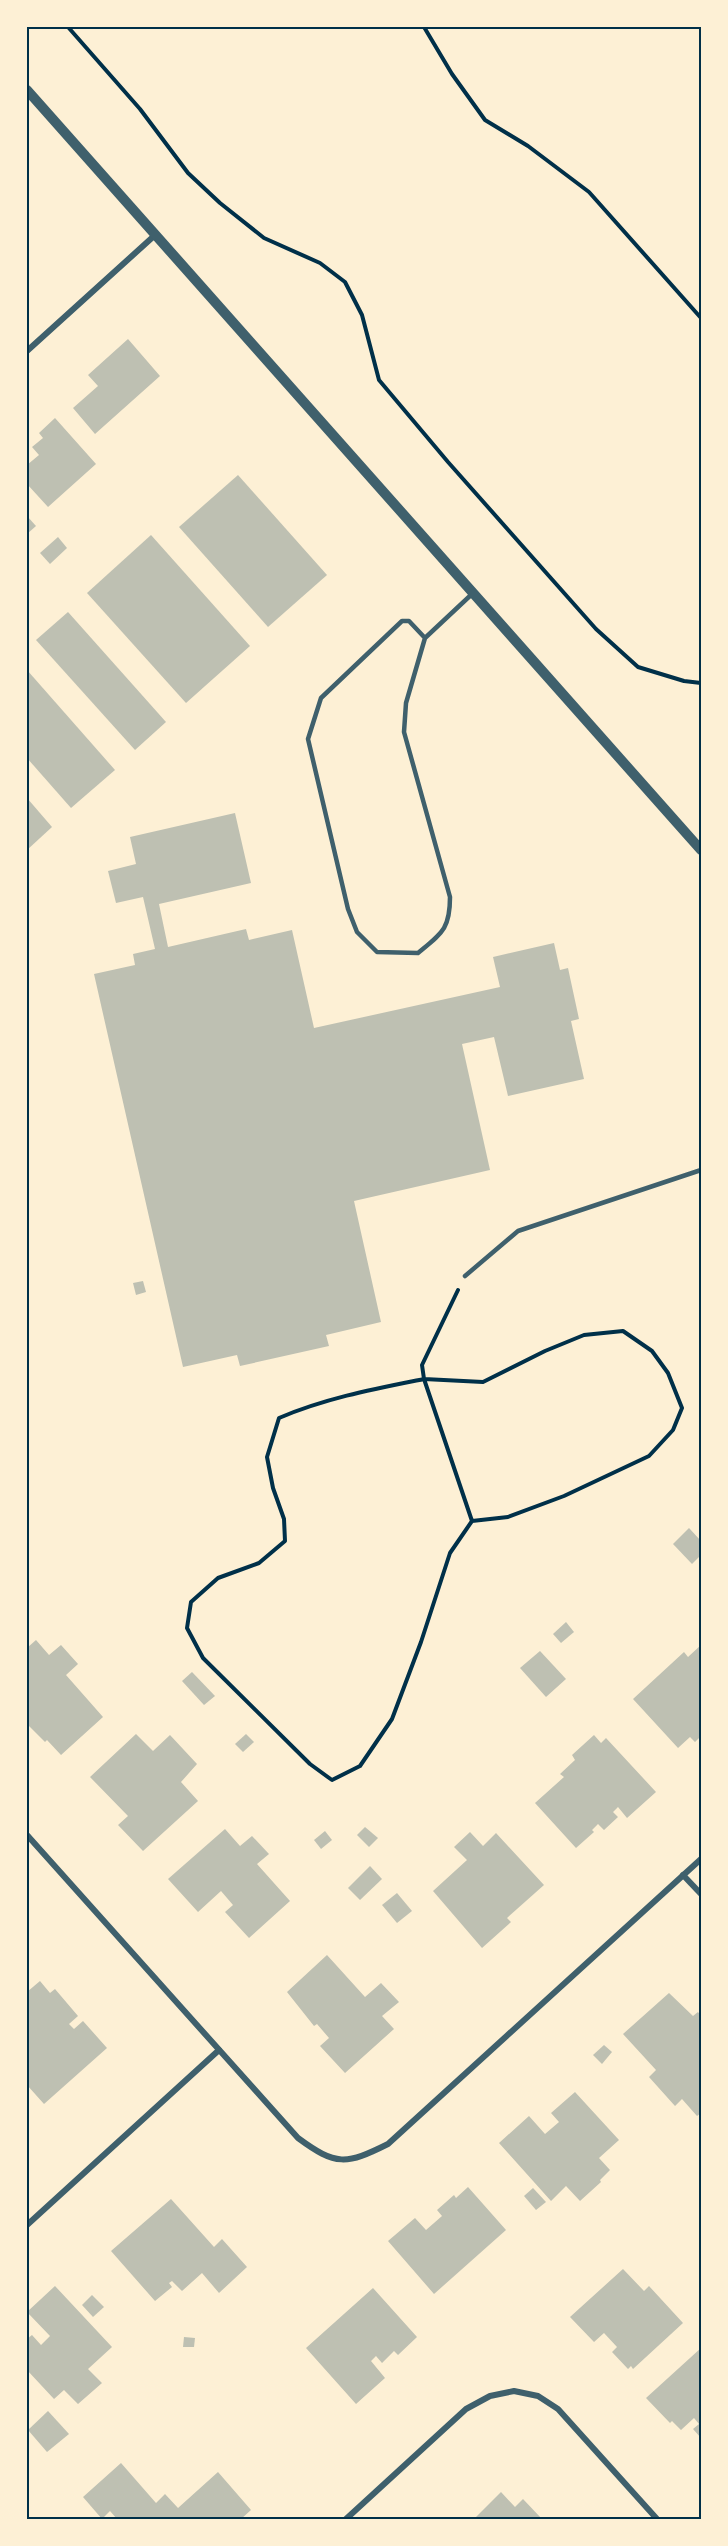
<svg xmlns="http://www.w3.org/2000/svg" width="728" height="2546" viewBox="0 0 728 2546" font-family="'Open Sans',sans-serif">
<rect width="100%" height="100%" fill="#fdf0d5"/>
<!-- building -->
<g fill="#bec0b2">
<path d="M128,339L160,376L95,434L73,408L98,386L88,375Z"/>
<path d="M55,418L96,464L48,507L27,484V465L39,455L32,447L43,438L39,433Z"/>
<path d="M238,475L327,575L268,627L179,527Z"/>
<path d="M27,516L36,526L27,534Z"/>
<path d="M151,535L250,646L186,703L87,593Z"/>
<path d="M58,537L67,548L50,564L40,553Z"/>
<path d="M68,612L166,722L135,750L36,640Z"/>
<path d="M27,670L115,770L71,808L27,758Z"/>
<path d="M27,798L52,827L27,850Z"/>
<path d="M235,813L251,883L159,904L168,947L246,929L249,940L292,930L314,1028L500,987L493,957L554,943L560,970L568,968L579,1019L571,1021L584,1079L508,1096L494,1037L462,1044L490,1170L354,1201L381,1322L326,1335L329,1346L240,1366L237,1355L183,1367L94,974L135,965L133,954L155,949L143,897L116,903L108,871L136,864L130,837Z"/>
<path d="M143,1281L146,1292L136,1295L133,1283Z"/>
<path d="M689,1528L701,1541V1555L692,1564L673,1544Z"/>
<path d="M566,1622L574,1632L561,1643L553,1634Z"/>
<path d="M36,1640L49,1655L61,1645L78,1664L66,1675L103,1717L61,1755L47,1740L45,1742L27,1724V1648Z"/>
<path d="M701,1645V1736L695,1742L690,1737L678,1748L633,1699L684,1652L688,1657Z"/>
<path d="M540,1651L566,1679L546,1697L520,1668Z"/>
<path d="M192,1672L215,1696L204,1705L182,1681Z"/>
<path d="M136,1734L153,1751L170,1735L197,1764L181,1782L198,1801L143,1851L118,1825L128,1816L90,1777Z"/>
<path d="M246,1734L254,1742L243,1752L235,1744Z"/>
<path d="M594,1735L601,1743L606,1738L656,1792L627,1818L618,1807L613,1812L618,1817L604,1830L598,1824L592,1830L594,1832L576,1848L535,1803L564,1777L560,1774L575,1760L572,1755Z"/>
<path d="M365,1827L378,1838L369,1847L357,1835Z"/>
<path d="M225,1829L240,1846L252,1836L269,1854L257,1864L290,1901L249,1938L225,1912L233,1905L221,1891L198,1912L168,1879Z"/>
<path d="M325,1831L332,1840L321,1849L314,1840Z"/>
<path d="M470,1832L483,1846L496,1833L544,1885L507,1918L511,1922L482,1948L433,1891L467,1860L454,1847Z"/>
<path d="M370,1866L382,1879L360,1900L348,1888Z"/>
<path d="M397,1893L412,1911L397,1923L382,1905Z"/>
<path d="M327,1955L365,1997L381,1983L399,2002L382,2016L394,2029L345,2073L320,2046L329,2038L317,2024L314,2026L287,1992Z"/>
<path d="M40,1981L50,1993L55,1989L78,2016L69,2024L74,2029L83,2021L107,2048L44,2104L27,2085V1992Z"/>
<path d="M669,1993L693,2016L698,2012L701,2016V2113L697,2116L682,2099L675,2106L649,2077L656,2070L623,2034Z"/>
<path d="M604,2045L612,2052L602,2064L593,2055Z"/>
<path d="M575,2092L619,2140L599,2158L610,2170L600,2180L601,2182L580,2201L566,2186L551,2201L499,2143L529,2116L545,2134L559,2122L551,2113Z"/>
<path d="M468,2187L506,2230L434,2294L388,2241L415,2218L426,2230L442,2216L437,2210L454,2195L456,2198Z"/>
<path d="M533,2188L546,2202L536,2210L524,2196Z"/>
<path d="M171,2199L214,2247L222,2239L247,2267L219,2293L202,2273L182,2291L172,2281L169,2283L172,2287L155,2301L111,2251Z"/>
<path d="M623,2269L644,2291L649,2286L683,2323L633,2369L631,2366L628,2369L612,2352L617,2347L604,2333L594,2342L570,2317Z"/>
<path d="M55,2286L112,2347L88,2369L102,2383L78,2404L64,2390L54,2399L27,2370V2339L32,2335L41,2345L50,2336L27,2312Z"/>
<path d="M373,2288L417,2337L398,2355L394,2351L382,2363L376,2356L371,2361L385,2378L356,2404L306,2348Z"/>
<path d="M92,2295L104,2307L93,2317L82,2305Z"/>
<path d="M184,2337L195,2338L194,2347H183Z"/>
<path d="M701,2348V2438L693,2429L699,2424L694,2418L681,2430L672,2421L670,2423L646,2398Z"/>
<path d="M48,2411L69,2434L47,2452L28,2430Z"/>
<path d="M121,2463L156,2503L165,2494L178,2508L218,2472L251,2510L241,2519H117L110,2511L102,2519L83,2497Z"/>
<path d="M501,2492L515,2507L523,2499L542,2519H474Z"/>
</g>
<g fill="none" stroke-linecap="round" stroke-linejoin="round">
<!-- path -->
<g stroke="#003049" stroke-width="4">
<path d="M68,27L140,109L188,173L220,203L264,238L320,263L345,282L362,315L379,380L448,462L596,629L638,667L684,681L701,683"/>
<path d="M424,27L452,74L485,120L528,146L589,192L701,318"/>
<path d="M458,1290L422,1365L424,1379L483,1382L545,1351L584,1335L623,1331L652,1351L668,1373L682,1408L673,1430L649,1456L564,1496L508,1517L472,1521L450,1553L421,1642L392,1719L360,1766L332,1780L310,1764L203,1658L187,1628L191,1602L218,1578L259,1563L285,1541L284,1519L273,1488L267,1457L279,1418C326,1398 374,1389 424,1379L472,1521"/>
</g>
<!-- service -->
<g stroke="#3f606c" stroke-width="4.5">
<path d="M425,638L406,703L404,732L450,897C450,929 442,933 418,953L377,952L357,932L348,909L308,739L321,698L402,621H409L425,638L472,594"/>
<path d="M465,1276L518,1231L701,1170"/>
</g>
<!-- minor -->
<g stroke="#3f606c" stroke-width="6">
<path d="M27,351L154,236"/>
<path d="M27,1835L298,2138C336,2166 346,2165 388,2144L701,1859"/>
<path d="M683,1875L701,1894"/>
<path d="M27,2225L219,2050"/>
<path d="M346,2519L466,2409L490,2396L514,2391L538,2396L558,2409L657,2519"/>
</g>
<!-- tertiary -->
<path stroke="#3f606c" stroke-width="10" d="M27,90L701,850"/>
</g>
<!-- border -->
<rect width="728" height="2546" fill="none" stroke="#fdf0d5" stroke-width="57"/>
<rect x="28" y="28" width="672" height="2490" fill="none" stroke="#003049" stroke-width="2"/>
</svg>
